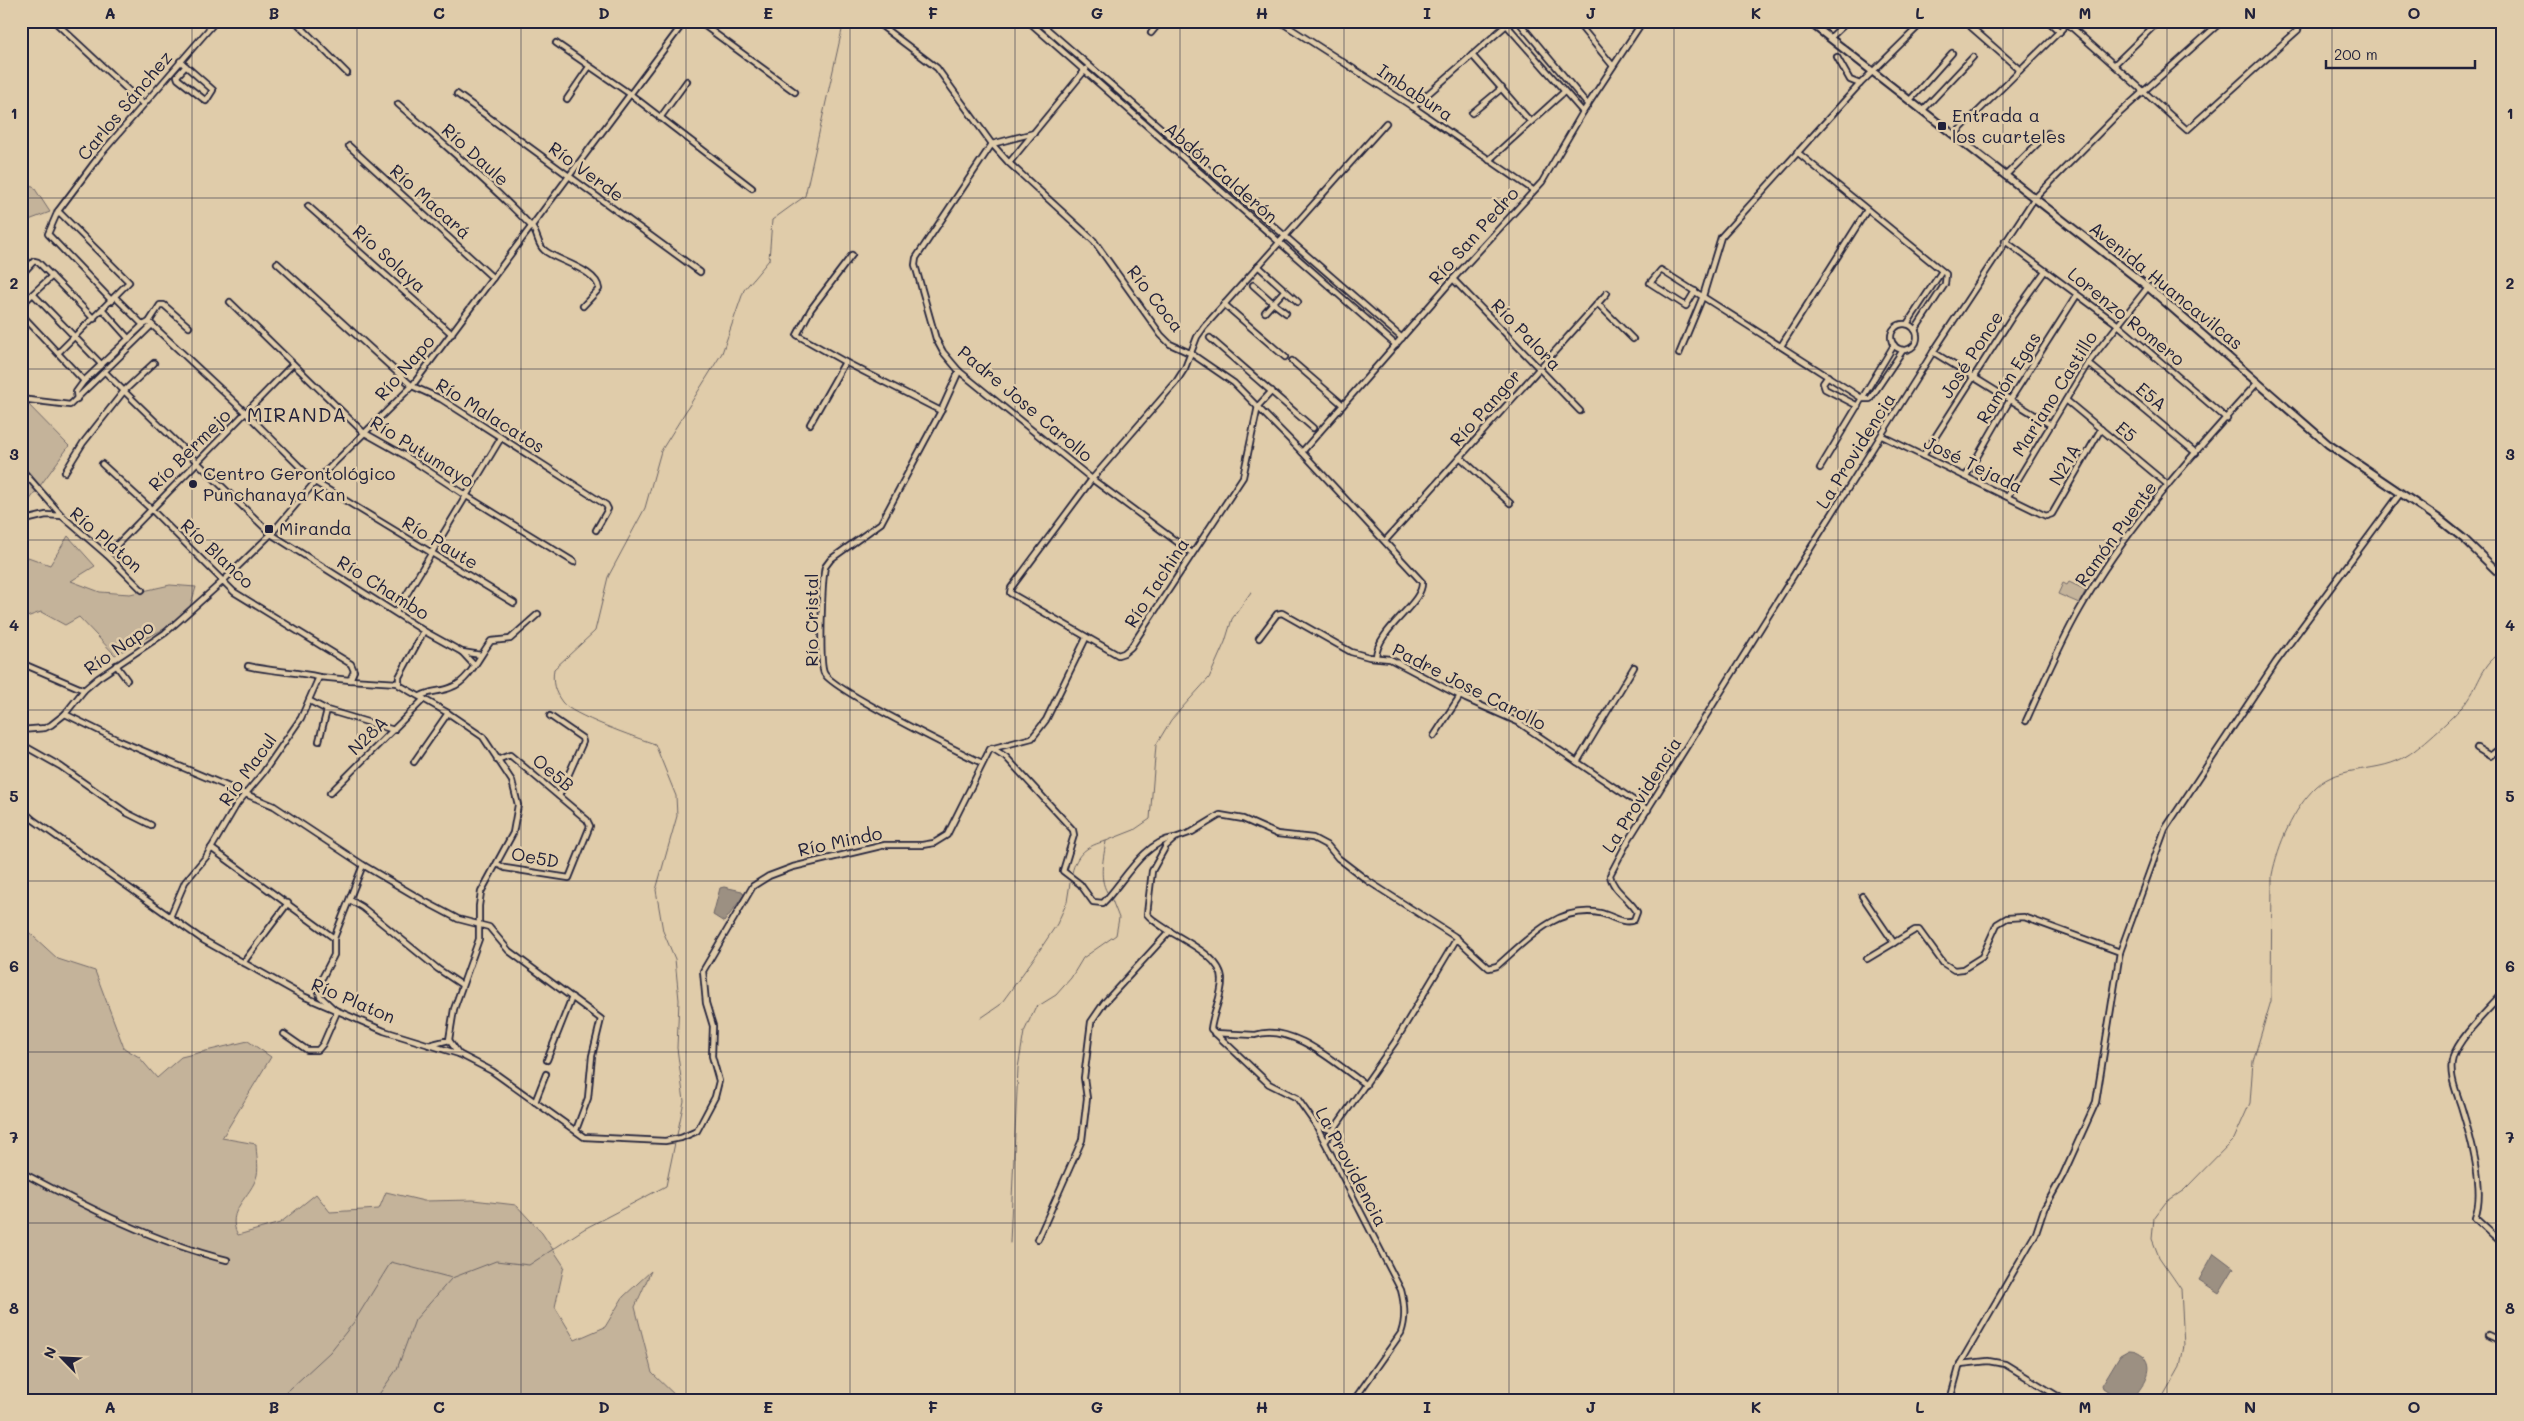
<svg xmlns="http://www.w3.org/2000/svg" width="2524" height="1421" viewBox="0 0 2524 1421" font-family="Mali,sans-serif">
<rect width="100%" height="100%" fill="#e0ccaa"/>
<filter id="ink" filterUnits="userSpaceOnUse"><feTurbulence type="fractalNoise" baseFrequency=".02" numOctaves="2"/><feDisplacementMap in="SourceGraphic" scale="10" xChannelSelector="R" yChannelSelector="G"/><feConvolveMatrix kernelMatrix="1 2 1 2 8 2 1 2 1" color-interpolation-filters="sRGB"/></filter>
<g filter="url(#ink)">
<!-- green -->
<g fill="#c4b39a" stroke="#736a6a">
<path d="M21,184L33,186L50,212L21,223Z"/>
<path d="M21,397L69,446L21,512Z"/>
<path d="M68,536L95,566L71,581L100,592L130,594L170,585L196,587L187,617C163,630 139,641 115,655L79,617L65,625L41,612L21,619V563L28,557L50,565Z"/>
<path d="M2069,582L2086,590L2079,603L2058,594L2063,583L2067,585Z"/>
<path d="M21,925L58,959L95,971L124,1048L139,1057L157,1078L181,1057L248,1041L271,1057L222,1138L256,1144C256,1153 259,1166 257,1175C252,1197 224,1210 238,1235L280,1223L316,1194L330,1212L379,1209L386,1192L424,1201L473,1200L516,1205L542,1233L564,1266L555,1307L575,1340L605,1327L623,1297L651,1271L635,1307L652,1373L680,1400H21Z"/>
</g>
<!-- water -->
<g fill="#9c9082" stroke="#6b6466">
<path d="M724,887L742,891L744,895L724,922L713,915L720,888Z"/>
<path d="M2214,1253L2234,1268L2219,1293L2199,1280Z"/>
<path d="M2129,1350C2135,1350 2139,1352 2144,1356C2157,1370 2141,1387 2132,1400H2121L2103,1388L2102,1385L2120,1355Z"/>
</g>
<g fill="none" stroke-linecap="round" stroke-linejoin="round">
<!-- stream -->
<g stroke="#6b6466" stroke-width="1">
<path d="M1072,873C1076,854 1088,845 1106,841"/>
<path d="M1107,892C1098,877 1104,857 1106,841L1134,830L1150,819L1156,745L1171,720L1209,678L1225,642L1232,619L1251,592"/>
<path d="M981,1018L1000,1005L1037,954L1057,924L1067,902L1070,883"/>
<path d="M677,1135L684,1101L677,1048L679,1000L675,959L663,931L656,890L677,816L676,796L655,744C637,738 571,715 562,702C554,691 552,682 554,669L595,631L608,577L645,508L661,451L722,353L744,290L769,260L772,220L805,196L844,21"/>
<path d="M1010,1243L1018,1068L1024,1032L1035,1008L1056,995L1071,978L1083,958L1116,935L1119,918L1112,900"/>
<path d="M278,1400L330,1352L354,1322L391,1262L452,1278L496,1261L529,1265L584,1229L666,1186L675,1143"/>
<path d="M375,1400L397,1369L415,1320L451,1279"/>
<path d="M2161,1400L2180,1366L2184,1346L2181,1289L2159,1257L2152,1239L2154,1218L2166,1202L2184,1190L2234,1139L2250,1103L2253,1061L2271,1001L2272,875C2278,845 2293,809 2316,787C2340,764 2380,774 2408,755C2420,748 2460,711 2467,701C2479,685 2483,661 2503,652"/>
</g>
<!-- street casing -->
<g stroke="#22223b" stroke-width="8">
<g id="street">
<path d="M54,21L143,104"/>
<path d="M295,21L347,73"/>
<path d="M698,21L795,92"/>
<path d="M875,21L937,68L992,144L1009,163L1094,241L1161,335L1170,344L1192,354L1234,383L1302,452L1422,582C1424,603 1377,629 1376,657"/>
<path d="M1028,21L1396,345"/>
<path d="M1038,21L1402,338"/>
<path d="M1279,21L1413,107L1533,190"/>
<path d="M1503,21L1583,112"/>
<path d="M1518,21L1588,105"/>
<path d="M1576,21L1613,66"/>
<path d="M2048,21L2060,32"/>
<path d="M2068,24L2187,130L2298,30L2299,25L2294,21"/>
<path d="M1971,27L2020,70"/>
<path d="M1151,33L1161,21"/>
<path d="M1830,38L1848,21"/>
<path d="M556,43L630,94L752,188"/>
<path d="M1472,55L1530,121"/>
<path d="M1837,57L1850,80L1860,84"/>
<path d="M180,61L213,90L206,101L178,79L177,76L186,66"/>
<path d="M2114,65L2159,21"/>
<path d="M457,94L700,272"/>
<path d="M567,99L589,67"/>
<path d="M1910,100L1952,53"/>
<path d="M398,104C443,144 490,183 531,226C538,233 537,244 544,250C556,261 597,269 599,289L583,306"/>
<path d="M1413,107L1511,21"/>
<path d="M1923,110L1973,57"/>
<path d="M1472,113L1502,88"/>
<path d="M660,118L687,81"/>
<path d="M1034,133L992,144L916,258L915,265L936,339L943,352L959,371L1092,479L1192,553"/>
<path d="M1954,135L2070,21"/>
<path d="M349,146L493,278"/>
<path d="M1797,152L1946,274L1945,284L1915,330"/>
<path d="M1489,160L1564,92"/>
<path d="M1009,163L1086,69"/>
<path d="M2005,176L2048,133"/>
<path d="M308,206L452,334"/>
<path d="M58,211L129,282L58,353"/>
<path d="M2005,241L2117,324L2227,419"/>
<path d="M277,263L412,386L441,399L606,505L608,509L596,530"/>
<path d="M1258,266L1298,302"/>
<path d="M21,275L34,261L38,262L94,319"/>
<path d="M1453,279L1580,411"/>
<path d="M1253,285L1273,303L1284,291"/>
<path d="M1695,291L1686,306L1650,283L1661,270L1863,399H1870L1903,350"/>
<path d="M33,294L102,365"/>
<path d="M115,297L143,325"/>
<path d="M112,301L48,234L58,211L100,155L216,21"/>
<path d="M230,302L363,432L404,455L465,495L574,562"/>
<path d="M1597,303L1633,339"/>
<path d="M1224,304L1285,357"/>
<path d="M21,305L52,276"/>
<path d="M103,310L129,339"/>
<path d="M1265,312L1273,303L1286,313"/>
<path d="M21,314L84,381L143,325L149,322L246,413L315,482L514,603"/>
<path d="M149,322L160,305H164L189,327"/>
<circle cx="1904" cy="337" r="13"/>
<path d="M1907,324L1942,271"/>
<path d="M1210,338L1313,428"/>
<path d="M1781,346L1867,210"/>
<path d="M1933,352L2051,425"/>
<path d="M1679,354L1703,296L1721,237L1858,86L1924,21"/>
<path d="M1292,361L1343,405"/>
<path d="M845,362L797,335L811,309L852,255"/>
<path d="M154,363L124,391L271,534L424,631L462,652L474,665"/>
<path d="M2088,363L2196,453"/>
<path d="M959,371L941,411L881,523L831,559L825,567C822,581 819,662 824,673C832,690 958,751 982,763"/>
<path d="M1828,376L1823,383L1825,389L1858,406"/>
<path d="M1272,391L1258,406L1243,477L1131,647L1124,653L1118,655L1010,593L1011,588L1092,479L1176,382L1185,368L1197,337L1204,327L1386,123"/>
<path d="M21,399L70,405L152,325"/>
<path d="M77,399L76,392L84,381"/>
<path d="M2066,400L2168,485"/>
<path d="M810,424L845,362L941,411"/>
<path d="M1882,436L2046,516L2052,514L2101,429"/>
<path d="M1302,452L1453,279L1542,182L1583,112L1643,21"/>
<path d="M1923,456L2012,317L2045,271"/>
<path d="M1460,457L1510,503"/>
<path d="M102,464L151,509L234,592L351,664L354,671L350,680L319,677L301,718L263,773L237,804L206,857L185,882L170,917"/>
<path d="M1820,468L1894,345"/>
<path d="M21,469L62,516"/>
<path d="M65,472L83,443L124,391L105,372"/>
<path d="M1966,476L2010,400L2077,295"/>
<path d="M2008,496L2088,363L2148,287"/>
<path d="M21,521L46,515L62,516L107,555L142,590"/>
<path d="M1385,541L1607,293"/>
<path d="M107,555L293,364"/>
<path d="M396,612L501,438"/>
<path d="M424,631L399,677V685L448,713L483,737L512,781L518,805L513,833L481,892L479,906V939L454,1009L449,1040L429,1045"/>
<path d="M1259,638L1277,614L1282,613L1351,652L1369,657L1390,659L1466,699L1518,722L1648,810"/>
<path d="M462,652L481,655"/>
<path d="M21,663L84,690"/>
<path d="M116,665L127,680"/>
<path d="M248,666C272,672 295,671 319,677"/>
<path d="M350,680L398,683"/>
<path d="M421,696C431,690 442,692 452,687C469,681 480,655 491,641L510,639L538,614"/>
<path d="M310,701L327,710L394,730"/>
<path d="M65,714L120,741L274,806L363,865L424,901L458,919L489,927L509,951L601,1019L592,1056L588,1098L576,1130"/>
<path d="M550,716L582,738L583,742L559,796"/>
<path d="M2026,721C2043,684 2059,645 2080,609C2127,526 2194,453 2258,382"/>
<path d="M21,730L45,728L51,725L65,714L84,690L98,678L165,633L222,582L271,534L315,482L412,386L685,21"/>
<path d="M1434,736L1460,696"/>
<path d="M319,741L327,710"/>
<path d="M21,744L60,766L127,813L151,825"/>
<path d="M992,748L1006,757L1073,830L1074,835L1063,871L1080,884L1093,902L1103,903C1123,883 1143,842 1174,838"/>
<path d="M2477,748L2490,756L2503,746"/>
<path d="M497,760L510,755L587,820L590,826L569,878L505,868L497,864"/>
<path d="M414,762L448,713"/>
<path d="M1577,762L1634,667"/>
<path d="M330,793L424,699"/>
<path d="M21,809L31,818"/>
<path d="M21,816L32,819L203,940L303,996L384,1031L459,1054L492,1071L584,1137L665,1141L681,1138L697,1131L715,1097L719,1081L712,1056L713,1026L706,1003L703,971L753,886L769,876L793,867L885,845H922L934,843L947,835L990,749L1032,738L1046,720L1086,638"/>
<path d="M211,848L334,938"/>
<path d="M1862,896L1894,943"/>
<path d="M350,900L362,907L438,969L462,985"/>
<path d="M1867,959L1915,930H1919L1943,963L1954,970L1963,969L1982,957L1997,924L2007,918L2024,917L2120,952"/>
<path d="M243,963L288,903"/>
<path d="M2503,993C2488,1011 2460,1036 2453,1057C2448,1073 2456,1091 2461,1106C2470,1135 2486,1189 2475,1218L2503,1244"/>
<path d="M1214,1033L1255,1035C1292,1022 1337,1065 1366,1085"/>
<path d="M284,1034L307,1050H318L323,1044L337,1012L320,996L318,986L334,955V938L363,865"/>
<path d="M449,1040L459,1054"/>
<path d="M547,1060L572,997"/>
<path d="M535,1102L546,1074"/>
<path d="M1316,1125L1333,1131"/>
<path d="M1325,1142L1395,1042L1457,938"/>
<path d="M21,1172C87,1207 154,1242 227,1260"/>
<path d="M1038,1239L1082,1140L1087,1098L1084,1078L1091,1022L1104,1003L1170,931"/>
<path d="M2488,1335L2503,1342"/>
<path d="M1960,1364L1988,1361L2005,1364L2064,1400"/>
<path d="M1354,1400L1401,1333C1406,1319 1405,1305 1401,1290L1316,1125L1297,1098L1269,1084L1211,1029C1213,1012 1222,997 1222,980C1222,951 1163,934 1147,914L1152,871L1166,846L1175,838L1192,832L1220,815L1243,819L1277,834L1313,838L1328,846L1338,858L1368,881L1454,936L1489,968L1497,966C1527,940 1557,905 1600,913C1611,915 1623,925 1634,920L1637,912C1630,899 1612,890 1610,875L1629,839L1933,352L2034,199L2114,118L2222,21"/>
<path d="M1950,1400L1960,1364L2036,1233L2044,1209L2063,1175L2096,1102L2120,952L2165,829L2276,662L2400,494"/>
</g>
</g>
<!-- secondary casing -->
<g stroke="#22223b" stroke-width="10">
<path id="secondary" d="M1808,21L2148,287L2328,444L2439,519L2464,539L2503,577"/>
</g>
<!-- street -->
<use href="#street" stroke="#e0ccaa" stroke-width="4.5"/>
<!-- secondary -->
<use href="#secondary" stroke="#e0ccaa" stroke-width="6"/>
</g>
</g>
<!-- grid -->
<path fill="none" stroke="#22223b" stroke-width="1" stroke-opacity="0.55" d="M192,21V1400M357,21V1400M521,21V1400M686,21V1400M850,21V1400M1015,21V1400M1180,21V1400M1344,21V1400M1509,21V1400M1674,21V1400M1838,21V1400M2003,21V1400M2167,21V1400M2332,21V1400M21,198H2503M21,369H2503M21,540H2503M21,710H2503M21,881H2503M21,1052H2503M21,1223H2503"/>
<!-- markers -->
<g fill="#22223b" stroke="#e0ccaa" stroke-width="2">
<rect x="1937" y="121" width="10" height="10" rx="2.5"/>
<circle cx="193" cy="484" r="5"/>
<rect x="264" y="524" width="10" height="10" rx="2.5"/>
</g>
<g text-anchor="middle" stroke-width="5" stroke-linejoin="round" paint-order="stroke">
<!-- street labels -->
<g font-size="18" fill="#22223b" stroke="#e0ccaa">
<text transform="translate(1415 93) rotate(34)" y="6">Imbabura</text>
<text transform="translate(125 106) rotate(-50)" y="6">Carlos Sánchez</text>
<text transform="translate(475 155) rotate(42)" y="6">Río Daule</text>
<text transform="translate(586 172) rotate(36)" y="6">Río Verde</text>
<text transform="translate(1221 173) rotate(41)" y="6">Abdón Calderón</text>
<text transform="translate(430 202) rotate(42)" y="6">Río Macará</text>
<text transform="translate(1474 236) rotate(-48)" y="6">Río San Pedro</text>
<text transform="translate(389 259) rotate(42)" y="6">Río Solaya</text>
<text transform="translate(2166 286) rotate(39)" y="6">Avenida Huancavilcas</text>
<text transform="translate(1155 299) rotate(52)" y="6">Río Coca</text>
<text transform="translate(2126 317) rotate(39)" y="6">Lorenzo Romero</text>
<text transform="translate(1526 335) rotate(46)" y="6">Río Palora</text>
<text transform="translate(1972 355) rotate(-57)" y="6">José Ponce</text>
<text transform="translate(405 368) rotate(-49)" y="6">Río Napo</text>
<text transform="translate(2009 378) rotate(-58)" y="6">Ramón Egas</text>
<text transform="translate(2055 394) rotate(-58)" y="6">Mariano Castillo</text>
<text transform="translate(2151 397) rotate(40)" y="6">E5A</text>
<text transform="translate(1025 404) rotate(40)" y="6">Padre Jose Carollo</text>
<text transform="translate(1486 408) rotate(-48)" y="6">Río Pangor</text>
<text transform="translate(490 416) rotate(32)" y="6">Río Malacatos</text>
<text transform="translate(2126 432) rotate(40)" y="6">E5</text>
<text transform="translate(190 450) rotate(-45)" y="6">Río Bermejo</text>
<text transform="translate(1856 451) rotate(-58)" y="6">La Providencia</text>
<text transform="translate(422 452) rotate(32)" y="6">Río Putumayo</text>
<text transform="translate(1973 465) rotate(26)" y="6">José Tejada</text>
<text transform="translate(2065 465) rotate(-60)" y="6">N21A</text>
<text transform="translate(2116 534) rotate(-54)" y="6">Ramón Puente</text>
<text transform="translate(106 540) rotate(41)" y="6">Río Platon</text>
<text transform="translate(440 543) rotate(31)" y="6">Río Paute</text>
<text transform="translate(217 554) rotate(43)" y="6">Río Blanco</text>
<text transform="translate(1157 583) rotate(-57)" y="6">Río Tachina</text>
<text transform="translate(383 588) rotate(32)" y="6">Río Chambo</text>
<text transform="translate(812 620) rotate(-90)" y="6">Río Cristal</text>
<text transform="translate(119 648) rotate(-35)" y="6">Río Napo</text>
<text transform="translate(1469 687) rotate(27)" y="6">Padre Jose Carollo</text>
<text transform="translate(368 736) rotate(-44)" y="6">N28A</text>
<text transform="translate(248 770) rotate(-54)" y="6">Río Macul</text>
<text transform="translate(553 773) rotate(40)" y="6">Oe5B</text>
<text transform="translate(1642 795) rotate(-58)" y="6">La Providencia</text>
<text transform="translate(840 842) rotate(-12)" y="6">Río Mindo</text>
<text transform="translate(535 858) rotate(10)" y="6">Oe5D</text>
<text transform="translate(353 1001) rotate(23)" y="6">Río Platon</text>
<text transform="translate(1351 1167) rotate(62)" y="6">La Providencia</text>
</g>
<!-- poi labels -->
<g font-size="18" fill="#22223b" stroke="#e0ccaa" text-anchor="start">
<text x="1952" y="122">Entrada a<tspan x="1952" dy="21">los cuarteles</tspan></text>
<text x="203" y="480">Centro Gerontológico<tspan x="203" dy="21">Punchanaya Kan</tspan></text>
<text x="279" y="535">Miranda</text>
</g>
<!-- quarter labels -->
<g font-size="20" letter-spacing="1" fill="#22223b" stroke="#e0ccaa">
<text x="297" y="422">MIRANDA</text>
</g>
</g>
<!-- margin -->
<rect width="2524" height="1421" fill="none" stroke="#e0ccaa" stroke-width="55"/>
<!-- north arrow -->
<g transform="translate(62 1358) rotate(294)" stroke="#e0ccaa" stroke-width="4" paint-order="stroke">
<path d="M0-4L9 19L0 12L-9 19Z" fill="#22223b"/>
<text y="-8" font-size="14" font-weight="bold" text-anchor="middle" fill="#22223b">N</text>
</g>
<!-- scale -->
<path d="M2326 60v8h149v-8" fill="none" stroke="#22223b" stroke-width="2.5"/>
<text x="2334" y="60" font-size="15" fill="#22223b" stroke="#e0ccaa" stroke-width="4" paint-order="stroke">200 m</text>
<rect x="28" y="28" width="2468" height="1366" fill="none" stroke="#22223b" stroke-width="2"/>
<g font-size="16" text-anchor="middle" font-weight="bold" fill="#22223b">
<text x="110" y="19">A</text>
<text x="274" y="19">B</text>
<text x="439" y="19">C</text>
<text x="604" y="19">D</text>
<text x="768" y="19">E</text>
<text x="933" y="19">F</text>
<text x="1097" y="19">G</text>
<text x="1262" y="19">H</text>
<text x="1427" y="19">I</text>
<text x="1591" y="19">J</text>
<text x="1756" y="19">K</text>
<text x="1920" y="19">L</text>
<text x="2085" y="19">M</text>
<text x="2250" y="19">N</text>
<text x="2414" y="19">O</text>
<text x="14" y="119">1</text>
<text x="2510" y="119">1</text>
<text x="14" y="289">2</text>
<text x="2510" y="289">2</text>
<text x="14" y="460">3</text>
<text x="2510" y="460">3</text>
<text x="14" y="631">4</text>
<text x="2510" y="631">4</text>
<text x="14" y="802">5</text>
<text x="2510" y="802">5</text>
<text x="14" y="972">6</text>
<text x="2510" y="972">6</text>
<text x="14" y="1143">7</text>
<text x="2510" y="1143">7</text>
<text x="14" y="1314">8</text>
<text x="2510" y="1314">8</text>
<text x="110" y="1413">A</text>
<text x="274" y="1413">B</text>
<text x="439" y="1413">C</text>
<text x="604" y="1413">D</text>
<text x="768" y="1413">E</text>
<text x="933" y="1413">F</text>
<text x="1097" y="1413">G</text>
<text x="1262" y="1413">H</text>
<text x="1427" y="1413">I</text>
<text x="1591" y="1413">J</text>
<text x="1756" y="1413">K</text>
<text x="1920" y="1413">L</text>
<text x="2085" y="1413">M</text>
<text x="2250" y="1413">N</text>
<text x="2414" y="1413">O</text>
</g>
</svg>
